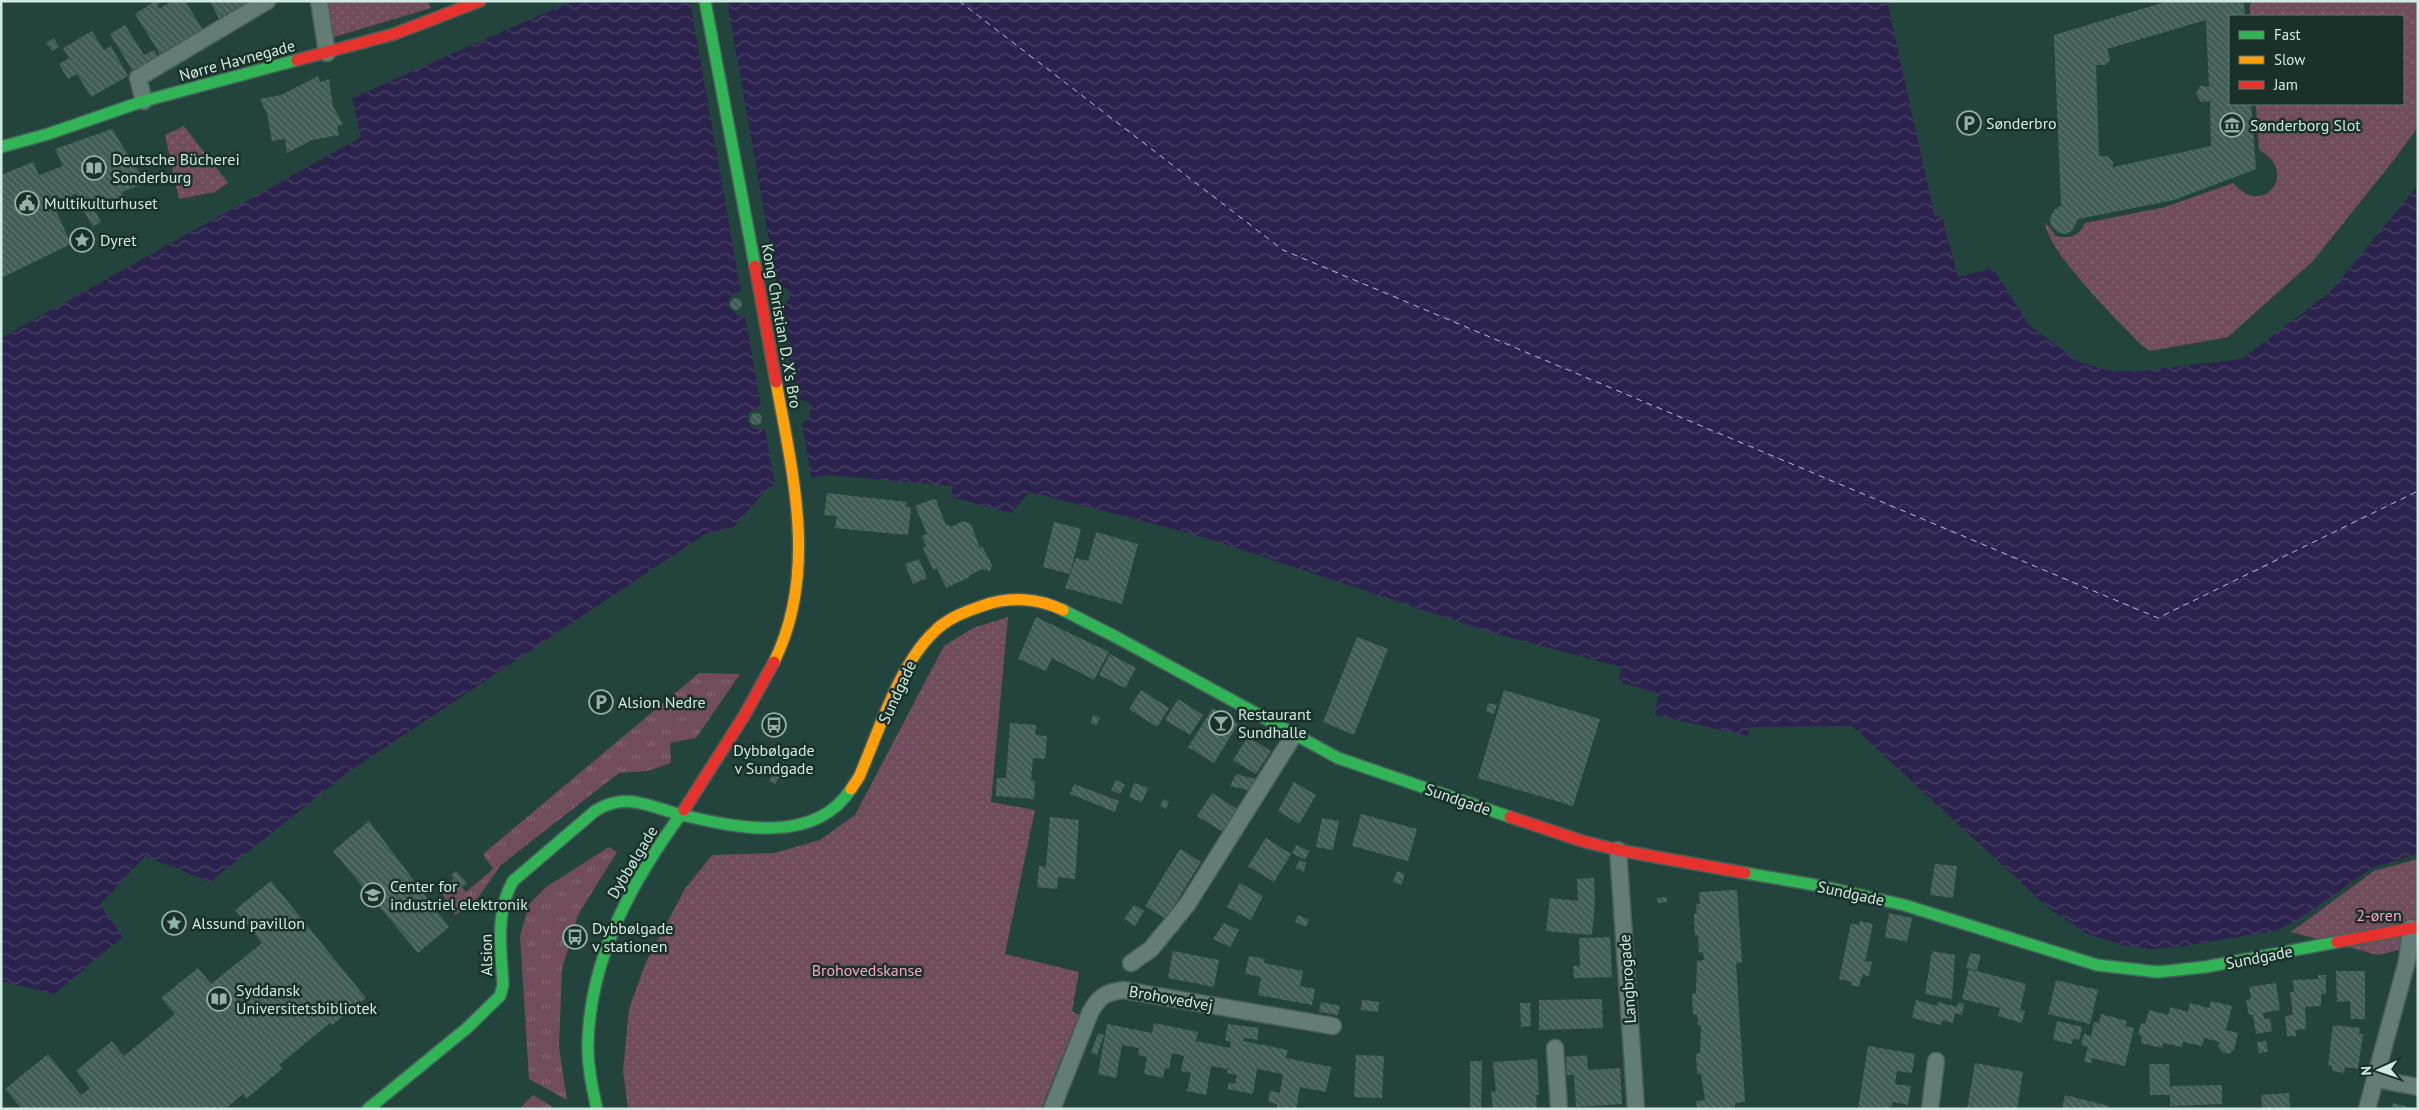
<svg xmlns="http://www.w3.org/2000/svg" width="2419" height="1110" viewBox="0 0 2419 1110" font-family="'PT Sans',sans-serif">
<defs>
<pattern id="grass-tufts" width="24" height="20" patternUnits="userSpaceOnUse" patternTransform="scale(1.25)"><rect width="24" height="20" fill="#704c5c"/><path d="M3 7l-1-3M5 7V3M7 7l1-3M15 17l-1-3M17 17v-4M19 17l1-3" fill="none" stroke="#836673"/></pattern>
<pattern id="park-dots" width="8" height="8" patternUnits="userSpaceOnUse" patternTransform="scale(1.25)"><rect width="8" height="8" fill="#704c5c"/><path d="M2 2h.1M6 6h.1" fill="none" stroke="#836673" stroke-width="1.8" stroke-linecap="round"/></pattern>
<pattern id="water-waves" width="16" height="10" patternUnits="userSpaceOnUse" patternTransform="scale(1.25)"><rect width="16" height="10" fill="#2c224e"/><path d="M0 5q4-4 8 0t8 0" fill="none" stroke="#4a4267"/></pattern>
<pattern id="building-back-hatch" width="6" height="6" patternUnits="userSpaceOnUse" patternTransform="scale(1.25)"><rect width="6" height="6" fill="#415d58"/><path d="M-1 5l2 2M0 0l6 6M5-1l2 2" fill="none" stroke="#5b7470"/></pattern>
</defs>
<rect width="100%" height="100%" fill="#23443c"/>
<!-- grass -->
<g fill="url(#grass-tufts)">
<path d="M699,673L740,674L696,738L670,743L671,763L647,771L619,773L501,865L477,899L455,915L443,895L454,878L466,892L493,869L483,854Z"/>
<path d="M609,847L617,852L578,915L562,969L559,1047L567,1100L529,1079L520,936L529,904L546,887Z"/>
<path d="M533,1095L556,1109H519Z"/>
</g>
<!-- park -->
<g fill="url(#park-dots)">
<path d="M325,1H428L431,8L331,38Z"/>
<path d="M2252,1H2418V127L2397,156L2313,261L2228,337L2150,351L2139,343C2117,319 2047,252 2045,222L2056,236C2069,239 2079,237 2085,223L2165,207L2233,183C2263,219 2300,172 2259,150L2256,104H2403V16H2250V4Z"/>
<path d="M184,126L228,183L215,192L179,199L165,135Z"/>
<path d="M1008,617L991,802L1035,810L1005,954L1079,972L1072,1011L1079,1015L1041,1109H628L623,1071L629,1009L646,962L685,889L712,855L774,853L820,840L855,815L944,646L973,628Z"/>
<path d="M2418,859V945L2378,955L2291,932L2374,871Z"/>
</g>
<!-- water -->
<path fill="url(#water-waves)" d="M572,1H1887L1935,217L1942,216L1958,277L1993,268L2029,325L2079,362L2111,371H2140L2242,359L2329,293L2418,185V854L2372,868L2302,917L2278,930L2185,946L2150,949L2123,945L2088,934L2052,911L1852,726L1750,727L1748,736L1655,715L1658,693L1619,682L1621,667L1493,633L1200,536L1030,492L1011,513L951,497L953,486L827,475L769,487L734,527L705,534L347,773L210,882L145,856L100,905L123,937L54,994L1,981V338L361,137L352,98Z"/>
<!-- pier -->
<path fill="#23443c" d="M690,1H727L777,285L789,290L790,298L781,309L797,399L809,402L811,408L808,420L802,423L812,481L776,488L765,430H758L751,427L748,421V413L761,406L745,315H737L728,306L729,299L734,293L741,291Z"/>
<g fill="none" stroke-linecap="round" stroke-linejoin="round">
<!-- ferry -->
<path stroke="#c3b5f8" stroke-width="1" stroke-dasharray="6 5" stroke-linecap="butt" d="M959,1L1283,250L2158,618L2418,491"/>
</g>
<!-- building -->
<g fill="url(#building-back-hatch)" fill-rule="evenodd">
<path d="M155,1H162L157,5L159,9L172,1H185L203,30L161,56L135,14Z"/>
<path d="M210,1L228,2L257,1L220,21Z"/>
<path d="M2168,1H2244L2245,16H2230V104H2251L2256,169L2174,200L2078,219L2072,231L2065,234L2058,232L2053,228L2050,222L2051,215L2055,209L2061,206L2054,35ZM2206,20L2209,87L2200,86L2196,94L2201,102L2210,101L2211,146L2113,167V162L2107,156H2099L2096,65H2105L2109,62L2110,58L2107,49Z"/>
<path d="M125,25L144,55L154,50L159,58L134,73L110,34Z"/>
<path d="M92,31L104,50L111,46L128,76L91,97L77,74L68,79L59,64L69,58L63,48Z"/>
<path d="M54,38L59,47L52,51L46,43Z"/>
<path d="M318,76L320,82L329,79L333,106L343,124L337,126L339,135L312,140L287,153L285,139L272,141L267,114L260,99L281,95Z"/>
<path d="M112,129L146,183L122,192L124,199L104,206L101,199L81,206L76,194L72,195L75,203L65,206L62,198L52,202L71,244L1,278V175L33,162L39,175L63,166L55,149Z"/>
<path d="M92,206L101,222L93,227L84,211Z"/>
<circle cx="736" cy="304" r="6"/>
<circle cx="756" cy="419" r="6"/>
<path d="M827,493L907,502L906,507H911L908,535L835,528L837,516L824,515Z"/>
<path d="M933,499L936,500L946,525L949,524L951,527L963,521L971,524L980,548L982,546L990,561L992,566L990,571L982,569L970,575V577L946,588L937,568L933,570L923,548L926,546L922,536L927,534L915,506Z"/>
<path d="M1054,522L1081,529L1070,574L1043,567Z"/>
<path d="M1096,532L1138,544L1122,604L1065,588L1076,558L1088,561Z"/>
<path d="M919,559L927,578L913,584L905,564Z"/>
<path d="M1036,617L1109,652L1094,680L1052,658L1046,671L1018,659Z"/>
<path d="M1357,637L1388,649L1354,735L1323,722Z"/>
<path d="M1110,654L1136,668L1125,688L1099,675Z"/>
<path d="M1141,690L1169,708L1157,727L1129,709Z"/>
<path d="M1504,690L1600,719L1573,806L1478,778Z"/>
<path d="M1178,699L1203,715L1190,735L1165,720Z"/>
<path d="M1488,703L1497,705L1494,714L1486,711Z"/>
<path d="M1213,708L1238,724L1214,763L1188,747Z"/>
<path d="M1094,715L1100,718L1096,726L1090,722Z"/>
<path d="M1010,723L1036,725L1035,735L1047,736L1045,759L1033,758L1031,780L1035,781L1034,799L996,796L997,778H1006Z"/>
<path d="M1248,737L1271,751L1256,774L1233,760Z"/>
<path d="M778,765L784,768L775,784L769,781Z"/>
<path d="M1236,774L1258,780L1252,791L1230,786Z"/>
<path d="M1116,780L1125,785L1120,794L1111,790Z"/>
<path d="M1294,782L1316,795L1299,824L1278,811Z"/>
<path d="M1134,783L1148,788L1142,802L1129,797Z"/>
<path d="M1074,784L1119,801L1115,812L1070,794Z"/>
<path d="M1212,793L1239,810L1225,833L1197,816Z"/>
<path d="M1164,799L1169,802L1166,809L1160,806Z"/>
<path d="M1361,814L1417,829L1408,861L1352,846Z"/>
<path d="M1050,817L1079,820L1075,879L1058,877L1057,889L1037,887L1039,866L1046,867Z"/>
<path d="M1322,818L1339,821L1333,850L1316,847Z"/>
<path d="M369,821L449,927L418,953L333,851Z"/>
<path d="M1266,838L1291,854L1274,882L1248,866Z"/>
<path d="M1296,845L1309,851L1305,860L1292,853Z"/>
<path d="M1180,849L1201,862L1166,919L1145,906Z"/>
<path d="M1300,860L1306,863L1304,872L1295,868Z"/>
<path d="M1935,864L1957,866L1953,898L1930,895Z"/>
<path d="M456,871L467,883L461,887L451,875Z"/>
<path d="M1397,871L1405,874L1401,885L1393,882Z"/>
<path d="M1594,878L1595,902L1592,935L1546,931L1550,898L1578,901L1577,879Z"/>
<path d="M271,881L366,998L332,1025L330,1023L279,1065L282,1069L246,1099L243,1094L225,1109H22L5,1089L48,1054L81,1095L90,1088L76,1071L112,1041L124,1056L175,1014L161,998L198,968L211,984L262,943L235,910Z"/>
<path d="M1240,883L1263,896L1251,920L1227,907Z"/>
<path d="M1737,890L1742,962L1736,963L1745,1102L1735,1103V1109H1697L1696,1101L1705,1100L1701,1074H1697L1696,1054L1700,1053L1701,1025H1698L1697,1014L1693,1015L1692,993H1696L1697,961L1704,960L1703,952L1699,953L1698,935L1695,936L1694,914L1697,913L1696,904H1700L1699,892Z"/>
<path d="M1667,897V902L1658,903L1657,898Z"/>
<path d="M1134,905L1144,911L1135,926L1124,919Z"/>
<path d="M1889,913L1912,918L1907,942L1885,937Z"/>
<path d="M1298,915L1309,920L1306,927L1295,922Z"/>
<path d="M1860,921L1873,924L1865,961L1872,962L1869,976L1862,975L1859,987L1851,985L1852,982L1839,979L1851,923L1859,925Z"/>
<path d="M1224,923L1239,930L1230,947L1213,939Z"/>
<path d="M1610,937L1612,977L1574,978L1573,966H1580L1579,938Z"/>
<path d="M1173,951L1219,960L1214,987L1168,978Z"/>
<path d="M1932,951L1955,955L1952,999L1925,994Z"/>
<path d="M1970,953L1981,955L1977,970L1966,968Z"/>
<path d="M1249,956L1265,959L1264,963L1303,971L1300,986L1315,989L1312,1005L1258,995L1261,977L1245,974Z"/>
<path d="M1969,969L2026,984L2020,1010L2025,1011L2022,1023L1998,1016L2000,1008L1962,999Z"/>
<path d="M2336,971H2365V1019H2351L2350,1001L2337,1002Z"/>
<path d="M2318,975H2326V994H2321V1006L2305,1007L2306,1029L2295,1030L2296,1036H2287L2285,1016L2293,1015L2290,992H2294L2293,980L2318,979Z"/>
<path d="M2056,980L2098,990L2090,1024L2048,1014Z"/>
<path d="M2276,983L2280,1010L2263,1013L2264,1019L2270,1018L2272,1031L2256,1034L2253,1015H2249L2246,1000L2251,999L2249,987Z"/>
<path d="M1602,999L1603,1028L1539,1030V1000Z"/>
<path d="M1362,1000L1379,1002L1378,1012L1361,1010Z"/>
<path d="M1916,1000L1937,1006L1938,1002L1957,1007L1958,1002L1964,1004L1962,1015L1955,1013L1953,1023L1943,1020L1941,1025L1912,1018Z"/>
<path d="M2211,1001L2232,1006L2226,1030L2238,1033L2234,1050L2229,1054L2222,1052L2218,1046L2220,1042L2204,1038L2202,1046L2183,1042L2182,1047L2163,1043L2162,1048L2141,1043L2142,1036L2138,1035L2141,1023L2145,1024L2149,1010L2168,1015L2170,1007L2188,1012L2190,1003L2209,1008Z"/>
<path d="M1321,1002L1340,1006L1338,1015L1319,1012Z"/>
<path d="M1520,1003H1530L1531,1026L1521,1027Z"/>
<path d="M2101,1014L2127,1021L2126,1026L2134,1028L2125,1066L2092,1058L2091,1063L2084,1062L2088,1047L2081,1045L2084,1034L2091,1036L2094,1022L2099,1023Z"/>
<path d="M2057,1021L2082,1027L2079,1040L2073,1039L2072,1044L2053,1040Z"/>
<path d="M1154,1023L1198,1032L1196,1041L1230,1048L1231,1042L1225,1040L1228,1024L1259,1028L1257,1040L1244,1038L1243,1041L1288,1050L1286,1058L1331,1067L1326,1092L1300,1087L1296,1109L1277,1108V1104L1268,1102L1270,1091L1280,1093L1283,1074L1257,1069L1253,1094L1227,1089L1229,1082L1235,1084L1237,1075L1227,1073L1228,1069L1211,1066L1206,1095L1187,1091L1191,1073L1181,1071L1184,1056L1172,1053L1169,1069L1165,1068L1163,1078L1144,1074L1147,1057L1138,1055L1139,1048L1122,1045L1116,1078L1098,1074L1107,1024L1152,1033Z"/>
<path d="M2333,1025L2360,1028L2359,1034H2363L2358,1069L2345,1067L2344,1073L2332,1071V1066L2328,1065Z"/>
<path d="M1098,1033L1104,1035L1097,1055L1091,1053Z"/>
<path d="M2266,1041L2268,1052L2259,1053L2257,1042Z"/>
<path d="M1868,1046L1915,1054L1912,1073L1897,1071L1895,1084L1911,1086L1908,1105L1892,1102L1891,1109H1858Z"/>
<path d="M1356,1055L1384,1056L1382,1098L1354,1097Z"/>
<path d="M1587,1055L1588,1070L1620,1068L1622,1104L1576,1107L1574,1075H1567L1566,1057Z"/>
<path d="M1537,1059L1539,1095H1536L1537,1109H1493L1491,1092L1496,1091L1493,1062Z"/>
<path d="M1470,1061H1482L1481,1109H1470Z"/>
<path d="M1975,1063L2023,1072L2017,1109H1967Z"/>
<path d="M2149,1064H2169L2170,1086L2222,1085V1104L2170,1106V1095H2150Z"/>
<path d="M2289,1093L2290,1109H2262L2261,1095Z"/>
<path d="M2065,1095L2109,1106V1109H2062Z"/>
<path d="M2393,1103L2413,1108V1109H2391Z"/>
</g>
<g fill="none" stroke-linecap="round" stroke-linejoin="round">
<!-- street casing -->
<g stroke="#465f59" stroke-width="19">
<g id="street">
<path d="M319,1L327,53"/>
<path d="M144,101L138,78L267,1"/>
<path d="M1618,850L1636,1109"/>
<path d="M1131,963L1151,949L1187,905L1294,735"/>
<path d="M1555,1048L1559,1109"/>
<path d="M2376,1079L2418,1087"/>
<path d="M1052,1109L1090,1013C1098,997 1106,992 1123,990L1333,1026"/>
<path d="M1930,1109L1936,1061"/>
<path d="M2367,1109L2407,961L2411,928"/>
</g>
</g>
<!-- fast casing -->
<g stroke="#465f59" stroke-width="14">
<g id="fast">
<path d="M705,1L755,266"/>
<path d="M1,147L48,134L144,101L297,60"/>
<path d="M1063,610L1116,637L1338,758L1510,817"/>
<path d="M1745,873L1821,886L1904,905L2097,965L2158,972L2205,967L2337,942"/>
<path d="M368,1109L466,1029L500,996L503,985C501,950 495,912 513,881L595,811C628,791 649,807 682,815C737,828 815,845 851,789"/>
<path d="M597,1109C592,1087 587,1064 588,1041C591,954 634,878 684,810"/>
</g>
</g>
<!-- slow casing -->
<g stroke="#465f59" stroke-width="14">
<g id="slow">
<path d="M774,662C818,573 793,475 776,382"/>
<path d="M851,789L859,777C878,734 899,665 933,633C946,619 964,612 982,606C1009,596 1038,598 1063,610"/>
</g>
</g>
<!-- jam casing -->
<g stroke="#465f59" stroke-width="14">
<g id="jam">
<path d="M297,60L394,34L480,1"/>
<path d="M755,266L776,382"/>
<path d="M684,810L744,716L774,662"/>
<path d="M1510,817L1582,841L1618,850L1745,873"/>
<path d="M2337,942L2418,927"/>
</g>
</g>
<!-- street -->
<use href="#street" stroke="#647c76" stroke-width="16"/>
<!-- fast -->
<use href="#fast" stroke="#30b455" stroke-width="11"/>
<!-- slow -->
<use href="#slow" stroke="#ff9f0a" stroke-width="11"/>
<!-- jam -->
<use href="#jam" stroke="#e5322d" stroke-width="11"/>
</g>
<!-- icons -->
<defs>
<g id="parking-ring" transform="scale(1.25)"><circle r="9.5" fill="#1a312a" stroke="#93b1a8" stroke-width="1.5"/><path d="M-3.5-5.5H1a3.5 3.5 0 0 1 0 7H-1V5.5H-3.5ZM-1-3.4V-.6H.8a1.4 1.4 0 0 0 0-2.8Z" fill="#93b1a8"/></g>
<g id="museum-ring" transform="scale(1.25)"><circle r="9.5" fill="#1a312a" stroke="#93b1a8" stroke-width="1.5"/><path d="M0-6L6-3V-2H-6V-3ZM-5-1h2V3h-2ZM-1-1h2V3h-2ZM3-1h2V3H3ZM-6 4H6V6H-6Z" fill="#93b1a8"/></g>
<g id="library-ring" transform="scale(1.25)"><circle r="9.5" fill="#1a312a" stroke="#93b1a8" stroke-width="1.5"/><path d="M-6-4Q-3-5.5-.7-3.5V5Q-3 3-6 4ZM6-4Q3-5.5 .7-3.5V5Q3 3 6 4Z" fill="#93b1a8"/></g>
<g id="civic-ring" transform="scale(1.25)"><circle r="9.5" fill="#1a312a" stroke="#93b1a8" stroke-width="1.5"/><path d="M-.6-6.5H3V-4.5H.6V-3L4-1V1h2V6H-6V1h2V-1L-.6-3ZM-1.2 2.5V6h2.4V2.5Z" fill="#93b1a8"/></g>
<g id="sight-ring" transform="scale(1.25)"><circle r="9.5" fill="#1a312a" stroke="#93b1a8" stroke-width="1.5"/><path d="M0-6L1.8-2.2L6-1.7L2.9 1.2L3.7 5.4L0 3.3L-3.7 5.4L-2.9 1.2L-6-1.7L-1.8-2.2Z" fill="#93b1a8"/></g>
<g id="bar-ring" transform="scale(1.25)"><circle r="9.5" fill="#1a312a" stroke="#93b1a8" stroke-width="1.5"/><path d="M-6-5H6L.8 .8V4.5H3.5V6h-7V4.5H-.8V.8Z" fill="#93b1a8"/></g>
<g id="bus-ring" transform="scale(1.25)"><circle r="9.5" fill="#1a312a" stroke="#93b1a8" stroke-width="1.5"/><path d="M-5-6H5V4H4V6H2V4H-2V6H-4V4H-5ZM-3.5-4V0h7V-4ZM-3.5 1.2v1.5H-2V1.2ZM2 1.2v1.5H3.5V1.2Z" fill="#93b1a8"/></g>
<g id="school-ring" transform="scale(1.25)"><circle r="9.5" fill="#1a312a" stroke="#93b1a8" stroke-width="1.5"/><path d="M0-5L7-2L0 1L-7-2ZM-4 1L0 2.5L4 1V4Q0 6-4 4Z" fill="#93b1a8"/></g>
</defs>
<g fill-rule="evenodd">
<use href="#parking-ring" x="1969" y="123"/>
<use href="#museum-ring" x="2232" y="125"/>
<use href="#library-ring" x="94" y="168"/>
<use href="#civic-ring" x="27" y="203"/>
<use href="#sight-ring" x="82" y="240"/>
<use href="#parking-ring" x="601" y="702"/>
<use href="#bar-ring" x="1221" y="723"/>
<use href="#bus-ring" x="774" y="725"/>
<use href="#school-ring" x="373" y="895"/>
<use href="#sight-ring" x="174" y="923"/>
<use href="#bus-ring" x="575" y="937"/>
<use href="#library-ring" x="219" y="999"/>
</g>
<g text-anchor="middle" stroke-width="5" stroke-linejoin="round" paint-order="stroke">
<!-- street labels -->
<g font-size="16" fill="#cfebe2" stroke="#1a312a">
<text transform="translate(237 60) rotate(-15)" y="6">Nørre Havnegade</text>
<text transform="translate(782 326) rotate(80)" y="6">Kong Christian D. X's Bro</text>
<text transform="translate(897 692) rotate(-65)" y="6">Sundgade</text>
<text transform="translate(1458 799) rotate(19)" y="6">Sundgade</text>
<text transform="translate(632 862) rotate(-59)" y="6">Dybbølgade</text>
<text transform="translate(1851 893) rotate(12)" y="6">Sundgade</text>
<text transform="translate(486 955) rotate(-91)" y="6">Alsion</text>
<text transform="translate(2259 957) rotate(-11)" y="6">Sundgade</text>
<text transform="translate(1627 979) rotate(-94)" y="6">Langbrogade</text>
<text transform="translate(1171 998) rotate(10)" y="6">Brohovedvej</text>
</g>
<!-- poi labels -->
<g font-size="16" fill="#cfebe2" stroke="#1a312a" text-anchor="start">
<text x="1986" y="129">Sønderbro</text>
<text x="2250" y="131">Sønderborg Slot</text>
<text x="112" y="165">Deutsche Bücherei<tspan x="112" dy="18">Sonderburg</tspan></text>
<text x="44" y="209">Multikulturhuset</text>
<text x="100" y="246">Dyret</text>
<text x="618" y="708">Alsion Nedre</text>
<text x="1238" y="720">Restaurant<tspan x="1238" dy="18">Sundhalle</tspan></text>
<text x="774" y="756" text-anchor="middle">Dybbølgade<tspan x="774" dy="18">v Sundgade</tspan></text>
<text x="390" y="892">Center for<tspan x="390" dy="18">industriel elektronik</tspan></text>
<text x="192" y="929">Alssund pavillon</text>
<text x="592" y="934">Dybbølgade<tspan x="592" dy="18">v stationen</tspan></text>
<text x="236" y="996">Syddansk<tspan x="236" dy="18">Universitetsbibliotek</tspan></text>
</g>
<!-- park labels -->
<g font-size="16" fill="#fda1c8" stroke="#1a312a">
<text x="2379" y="921">2-øren</text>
<text x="867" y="976">Brohovedskanse</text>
</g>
</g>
<!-- border -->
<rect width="2419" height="1110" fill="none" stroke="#cfebe2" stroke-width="5"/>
<!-- legend -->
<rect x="2229" y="15" width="175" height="90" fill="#1a312a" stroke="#627b74"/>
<rect x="2239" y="31" width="25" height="8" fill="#30b455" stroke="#627b74"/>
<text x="2274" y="40" font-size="15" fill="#cfebe2">Fast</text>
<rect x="2239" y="56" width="25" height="8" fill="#ff9f0a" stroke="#627b74"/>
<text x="2274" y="65" font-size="15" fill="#cfebe2">Slow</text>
<rect x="2239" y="81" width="25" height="8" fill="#e5322d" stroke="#627b74"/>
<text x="2274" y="90" font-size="15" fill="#cfebe2">Jam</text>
<!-- north arrow -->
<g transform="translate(2379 1070) rotate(267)" stroke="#1a312a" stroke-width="4" paint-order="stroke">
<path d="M0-4L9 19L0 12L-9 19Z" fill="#cfebe2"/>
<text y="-8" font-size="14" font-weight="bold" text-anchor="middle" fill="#cfebe2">N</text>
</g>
</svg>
